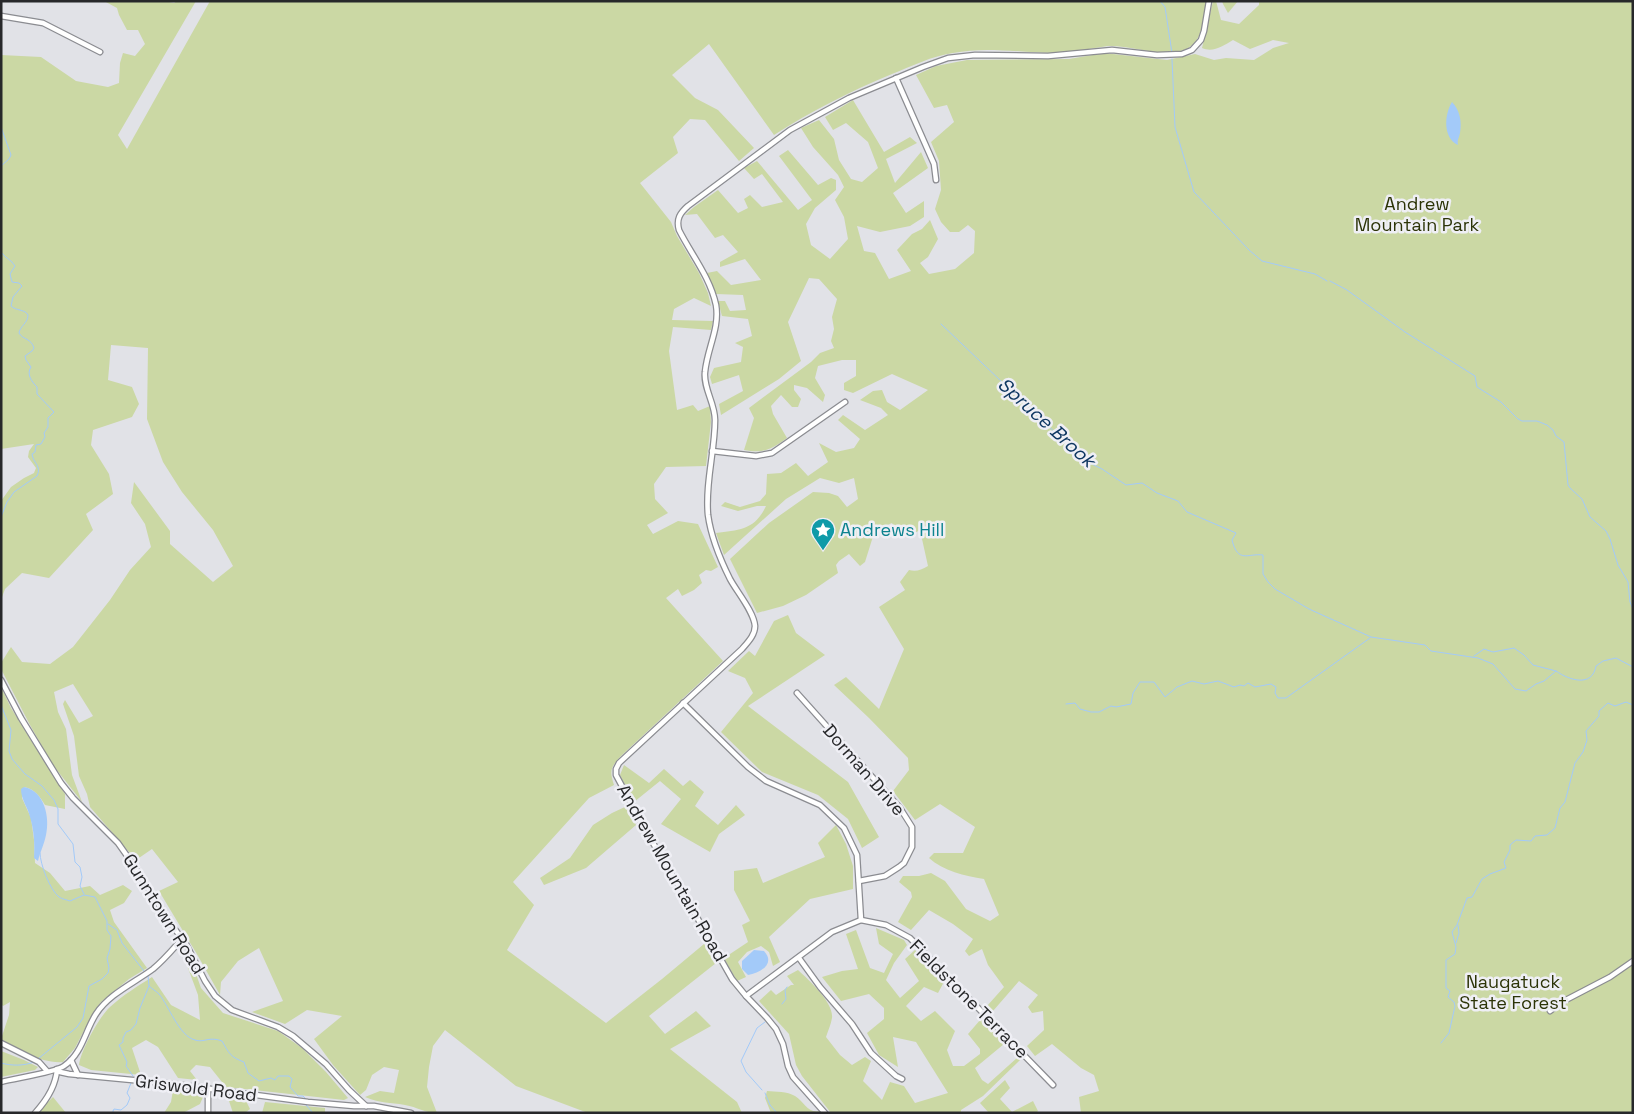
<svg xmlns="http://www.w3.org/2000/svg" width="1634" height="1114" viewBox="0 0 1634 1114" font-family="'Space Grotesk',sans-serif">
<rect width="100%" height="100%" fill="#e1e2e7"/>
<!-- green -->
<g fill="#cbd8a4">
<path d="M104,1H164L174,3L177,1H196L118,135L127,149L210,1H1206C1204,19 1203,43 1184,50C1162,58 1130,45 1108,46C1091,48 1073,53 1055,53C1021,53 987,46 953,53C932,56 912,66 892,74C851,91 811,111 774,135L709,44L672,75L695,98L718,110L754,148L739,161L705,120L690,119L673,137L678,153L640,183L671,222L677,236L699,273L708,293L711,306L694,298L674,309L672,320L713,321L711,330L673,327L669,351L677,410L693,405L698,411L710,406L711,422L706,466L666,467L654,484L655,499L668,513L647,525L653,534L678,521L698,524L718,567L711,571L706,570L699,575L702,583L694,590L682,596L678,589L666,598L723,661L621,756C611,767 609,770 614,785L589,798L513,882L534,905L507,950L606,1023L662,979L704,944L716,963L649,1016L665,1034L696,1011L711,1026L670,1049L737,1102L742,1113H588L516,1086L445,1030L433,1046L429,1067L427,1087L437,1113C425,1113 417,1107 405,1105C389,1102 382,1104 365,1097L380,1091L394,1093L399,1070L384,1067L372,1075L366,1090L360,1095L333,1065L314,1039L342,1016L307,1010L285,1024L252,1012L283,1001L259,948L238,961L221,982L220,995L198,956L159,891L178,882L152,849L136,860L90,807L87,794L79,776L74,736L63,704L65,700L79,723L93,716L73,684L54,692L58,712L66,729L72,775L82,802L52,764L30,725L1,669V663L11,647L22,662L50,664L73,647L110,600L130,570L151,547L145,524L131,503L134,482L170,531V544L213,582L233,566L213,530L182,492L163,462L147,419L148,348L111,345L108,380L132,387L139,404L132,417L93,430L91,445L109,474L113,494L86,514L93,530L49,578L22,573L5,589L1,600V501L11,487L24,478L34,473L36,468L28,457L29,451L34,444L1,449V55L41,57L76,81L108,87L119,83L120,63L123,53L135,56L145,44L138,30H127L119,15L117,8Z"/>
<path d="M1213,1H1216L1221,20L1239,24L1259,5V1H1633V1113H1081L1079,1097L1099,1091L1094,1075L1081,1068L1052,1044L1035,1056L1027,1046L1044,1030L1043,1011L1032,1013L1028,1007L1038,995L1019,981L993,1011L987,1006L1004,987L988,965L982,949L969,956L965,951L973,939L953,924L929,910L911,930L898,922L912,897L911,892L899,882L903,876H919L931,873L945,881L966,909L990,921L999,915L984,879C965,876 943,871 929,858L934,853H963L975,827L940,804L915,820L893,791L909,770L908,758L869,718L834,685L846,677L879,709L904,649L879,607L905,590L900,582L909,570C916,572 921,570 928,566L920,530L909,536L897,533L892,523L875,530L865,562L860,566L849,554L839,561L836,565L838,573L806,595L783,606L757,613L730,559L769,523L813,492L829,493L838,496L847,507L858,499L854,478L839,483L820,478L786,499L724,555L716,533C739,530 755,530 766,506H757L738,511L721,506L725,502L740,507L760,501L766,494L767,474L781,473L796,463L808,476L828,462L819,443L836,452L854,448L860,439L838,420L843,415L865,430L888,415L881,408L860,400L873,391L882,390L887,402L900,410L928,390L892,374L853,393L844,390V383L856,376V360H842L818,366L815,378L825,395L823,402L807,388L794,385V390L801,399L798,407H792L781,395L771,406L773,414L787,438C772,449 763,454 744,450L754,418L749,408L811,362L820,353L834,348L831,341L834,329L832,317L837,299L819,279L809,278L788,322L801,361L779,379L721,415L719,404L743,391L739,375L712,384L710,377L714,368L741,362L743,347L735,343L752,336L748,319L722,316L718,301H725L730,311L746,310L743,295L716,294L707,273L717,271L731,285L761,280L745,259L720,267V262L738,252L723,235L715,238L697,214L685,215L694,207L718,190L738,213L748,208L744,199L750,195L762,207L783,202L762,174L754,179L744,168L757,161L798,210L812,200L779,156L788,150L818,185L831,178L836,180V190L815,208L806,224L811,245L830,259L848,239L844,217L835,200L844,187L838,175L813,147L801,128L819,120L834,139L839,160L851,179L862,182L878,168L868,142L846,123L833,130L825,117L853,100L884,152L910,137L917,143L886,159L895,183L921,152L928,168L893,193L906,213L924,201V217L910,226L880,232L857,226L864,251L875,253L889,279L911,271L897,250L912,234L922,229L930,220L938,239L928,257L920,263L929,274L955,269L974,253L975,231L968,225L959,232H950L941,222L935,209L941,190L939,161L931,142L954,122L947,105L934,108L916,75L936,66L967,60L1069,59L1104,53L1167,60L1195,54L1214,60L1226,58L1254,60L1273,48L1289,43L1273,40L1250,49L1233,40C1223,46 1213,53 1202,48Z"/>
<path d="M1222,1H1238L1228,13L1223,4Z"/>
<path d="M788,615L796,633L825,655L748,706L848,782L879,837L862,848L848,819L818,795L762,772L721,732L753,693L745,678L728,671L749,651L755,656L774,621Z"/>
<path d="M1,687L11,708L47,766L65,794V809L45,805C40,797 35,789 24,787L22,798L31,818L34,840L35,863L50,873L65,891L90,886L100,895L123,885L132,891L124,903L110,910L114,922L147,968L129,979L101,1002L92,1015L75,1048L63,1062C41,1064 20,1049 1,1039L9,1015L10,1002L3,1006L1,1004Z"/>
<path d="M624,765L649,783L664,769L683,786L690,780L704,792L695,806L718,825L736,805L745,815L719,834L710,852L661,824L681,799L660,781L634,802L620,775Z"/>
<path d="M627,806L636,825L586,868L544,885L540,878L570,858L593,825L612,813Z"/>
<path d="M836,825L846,844L853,866V889L810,899L769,937L780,962L773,966L769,952L761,946L747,952L738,962L746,977L737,981L724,958L748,942L742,925L750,921L734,890V871L757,868L763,883L825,857L818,843Z"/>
<path d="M876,928L904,940L907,945L894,963L886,980L900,998L919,981L905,959L915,950L945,980L938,993L924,987L906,1006L921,1021L935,1011L955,1031L947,1050L953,1066H964L980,1054V1049L968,1034L981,1019L1004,1044L975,1068L982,1080L988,1084L1018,1057L1020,1060L983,1096L961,1110V1113H831L802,1076L796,1065L789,1034L759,1001L771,990L776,995L791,985H794L787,976L798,970C809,980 834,1003 832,1018C831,1024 828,1031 826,1037L840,1055L852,1065L865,1057L871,1061L863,1081L882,1100L890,1082L904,1086L915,1103L948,1093L916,1042L893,1037L898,1067L879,1055L867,1033L884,1019V1008L869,994L841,1001L822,977L842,971L858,969L846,934L856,930L870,968L884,973L893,954L879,944Z"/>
<path d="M185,960H191L201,988L223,1013L278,1031L302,1048L326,1072L348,1098L344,1100L226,1087L210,1067L196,1065L190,1071L197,1080L178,1078L158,1047L146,1040L132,1048L141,1075L91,1070L79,1065C81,1050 99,1017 110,1007C123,995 138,986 152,977L171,1005L200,1020L198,995Z"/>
<path d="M1,1051L24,1060L38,1067L35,1070L1,1077Z"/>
<path d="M1005,1080L1010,1088L1000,1099L1012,1112L1033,1101L1038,1111L1036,1113H989L980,1103Z"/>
<path d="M173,1090H196L203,1097L200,1104L183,1113H164L171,1102Z"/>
<path d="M767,1091C776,1092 787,1091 795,1096C805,1102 807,1114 821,1111L822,1113H771L765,1098Z"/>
<path d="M53,1097L66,1113H37Z"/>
<path d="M228,1098L245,1099L250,1109L245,1113H233Z"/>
<path d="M265,1102L325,1108V1113H262Z"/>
</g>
<!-- water -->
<g fill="#a3caf9">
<path d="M1452,102C1460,110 1462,122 1460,133C1459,138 1457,140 1458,145C1443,138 1444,115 1452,102Z"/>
<path d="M24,787C45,791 50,818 46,835C44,845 40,852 38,861L34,858C35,845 34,830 30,817C28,807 21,800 21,789Z"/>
<path d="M754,950L764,951C776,964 760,973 748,975L742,969V961Z"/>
</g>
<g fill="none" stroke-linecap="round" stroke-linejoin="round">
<!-- stream -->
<g stroke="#a3caf9" stroke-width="1">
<path d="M1160,1L1165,7L1172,53"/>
<path d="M1172,59L1175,127L1194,192L1249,250L1262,261L1315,274L1327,281"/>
<path d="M1,127L11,155L9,159L1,166"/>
<path d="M1,252C5,258 12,260 15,266L10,274L12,282L19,283L22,286L13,297L11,306C16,311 25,309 28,315C28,323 20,326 19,333C23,340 31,338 34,348L32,351L25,356L26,360L31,367C26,374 32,382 37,387V394L54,412L48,418V427L44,433L45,437L41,444L36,445L35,452L32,454C33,463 42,466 37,476L14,492L7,502L1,517"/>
<path d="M1330,281L1347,290L1405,332L1475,376L1477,387L1501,402L1518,419L1522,421H1537L1547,425L1553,430L1556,436L1564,442L1568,485L1570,488L1582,499L1590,517L1606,531L1610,539L1618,565L1628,582L1630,602L1633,609"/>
<path d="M941,324L1084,460L1102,469L1126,485L1142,483L1157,493L1178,501L1187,512L1236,533L1232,540C1238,564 1248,553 1263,555V574L1268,582L1275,589L1309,609L1371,637L1425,645L1431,651L1478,658L1493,664L1515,689L1526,691L1536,684L1544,681L1556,671C1569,680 1592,688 1596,666L1603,661L1616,658L1633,667"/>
<path d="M1474,656L1484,649L1493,652L1514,648L1524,655L1533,665L1556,671"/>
<path d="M1066,704L1075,703L1080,709L1091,712H1099L1111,706L1116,707L1131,704L1133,693L1140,682H1154L1165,697L1177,687L1192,681L1204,684L1218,681L1234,687L1240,685L1244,686L1248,683L1255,687L1271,684L1276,687L1275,693L1278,698H1286L1370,638"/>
<path d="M1,705L11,730L9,751L12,759L25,774L42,786L54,800L58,809V824L73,844L75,862L80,867L82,877L80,886L84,894"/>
<path d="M108,924L117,930L122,943L144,971"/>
<path d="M1456,943L1459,933L1458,925"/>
<path d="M149,986C152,989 156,991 159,994C169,1006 179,1036 195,1040C204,1043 209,1036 222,1041C229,1053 230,1057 244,1062L248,1073L259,1081L271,1078L275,1080L278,1076H289L292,1079L290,1087L298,1096H303L306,1099"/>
<path d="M782,1004L786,999L785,990L787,987"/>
<path d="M1441,1043L1449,1033L1455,1006L1454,1002L1448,997L1450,991L1446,988V960L1455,954L1456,947L1452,932L1457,925L1467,898L1472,897L1482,879L1490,874L1506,868L1504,862L1510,850V845L1516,840L1531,841L1535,836L1547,835L1555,828L1560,808L1565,802L1575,763L1583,752L1587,740L1586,731L1599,716V711L1608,703L1615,706L1626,702L1633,705"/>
<path d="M38,1059L77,1027L83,1018L89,986L102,979L108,973L109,968L107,958L110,949L111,936L107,930V921L95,897L84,895L70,901C67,900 62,899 59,897C50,890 40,864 40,853"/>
<path d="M1,1063C12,1066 24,1066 34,1062"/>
<path d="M133,1076L126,1066L127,1062L119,1045L123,1042V1038L126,1032L131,1030L136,1024L140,1008L149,986L148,976"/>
<path d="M762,1090L746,1072L741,1061L757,1028L765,1022"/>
<path d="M765,1093L770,1105L777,1113"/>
<path d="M306,1105L313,1113"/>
<path d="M113,1113V1111L114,1109L121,1110L127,1105L130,1098L127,1093L131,1083"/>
</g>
<!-- minor casing -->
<g stroke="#8b8c91" stroke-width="7">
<g id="minor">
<path d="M1,16L43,23L100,52"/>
<path d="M896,78L934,164L936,180"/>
<path d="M712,451L756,456L772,453L845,402"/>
<path d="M1,680L21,718L61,783L73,798L118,843L130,860L174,928L186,944L205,981L215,996L232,1010L278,1027L293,1036L326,1064L349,1090L366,1106"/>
<path d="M797,693L900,808L912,827V847L904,863L899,867L885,876L859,881"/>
<path d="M683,703L748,767L766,781L820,805L844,828L857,855L861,920"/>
<path d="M799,958L820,987L852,1024L871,1053L896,1076L902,1079"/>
<path d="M746,996L832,932L861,920L886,925L910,938L1053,1085"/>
<path d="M1550,1011L1562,1002L1610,977L1633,961"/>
<path d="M1,1043L39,1062L47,1071"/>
<path d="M71,1060L78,1075"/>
<path d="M1,1082C15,1078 54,1073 64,1066C82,1054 85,1031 96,1014C109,994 134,983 153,969C164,960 173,949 182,939"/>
<path d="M35,1113C46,1101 56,1086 57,1069L60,1072L69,1074L174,1084L308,1102L354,1106H374L411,1113"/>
<path d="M208,1113V1090"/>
<path d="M825,1113L793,1077L788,1066L783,1044L776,1029L767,1018L746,996L732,979L686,898L650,838L616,775V769L619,763L742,649C748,642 755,635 755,626C754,612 737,592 730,579C720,559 711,537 708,515C705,483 715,451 715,420C715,403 703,388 705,372C707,349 720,328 716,305C710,277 691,254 679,230C676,219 680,213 688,206L790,130L849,98L923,67L948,58L975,55L1048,56L1112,50L1157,55L1182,54L1192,50L1201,40L1204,31L1209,1"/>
</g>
</g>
<!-- minor -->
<use href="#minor" stroke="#fff" stroke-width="4.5"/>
</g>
<!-- icons -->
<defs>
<g id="sight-pin" transform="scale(1.25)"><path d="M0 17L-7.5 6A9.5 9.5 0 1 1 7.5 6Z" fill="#0f9aa8" stroke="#efeff5"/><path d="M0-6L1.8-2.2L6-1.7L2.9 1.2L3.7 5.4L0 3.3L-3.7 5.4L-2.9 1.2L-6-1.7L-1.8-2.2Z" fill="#fff"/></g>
</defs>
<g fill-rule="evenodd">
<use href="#sight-pin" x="823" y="530"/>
</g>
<g text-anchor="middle" stroke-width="5" stroke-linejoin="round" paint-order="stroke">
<!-- park labels -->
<g font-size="18" fill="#2c3407" stroke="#efeff5">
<text x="1417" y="210">Andrew<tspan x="1417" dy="21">Mountain Park</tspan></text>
<text x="1513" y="988">Naugatuck<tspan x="1513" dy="21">State Forest</tspan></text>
</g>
<!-- culture labels -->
<g font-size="18" fill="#0d838f" stroke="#efeff5" text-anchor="start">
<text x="840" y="536">Andrews Hill</text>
</g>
<!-- street labels -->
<g font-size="18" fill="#27282a" stroke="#efeff5">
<text transform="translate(864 770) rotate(49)" y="6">Dorman Drive</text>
<text transform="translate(672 873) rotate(60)" y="6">Andrew Mountain Road</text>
<text transform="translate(164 914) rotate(58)" y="6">Gunntown Road</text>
<text transform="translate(969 999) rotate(45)" y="6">Fieldstone Terrace</text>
<text transform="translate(196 1088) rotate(7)" y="6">Griswold Road</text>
</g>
<!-- water labels -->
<g font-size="19" font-style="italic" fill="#0e3761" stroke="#efeff5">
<text transform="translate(1047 422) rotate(42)" y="7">Spruce Brook</text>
</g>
</g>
<!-- border -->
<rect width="1634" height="1114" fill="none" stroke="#27282a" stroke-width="5"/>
</svg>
